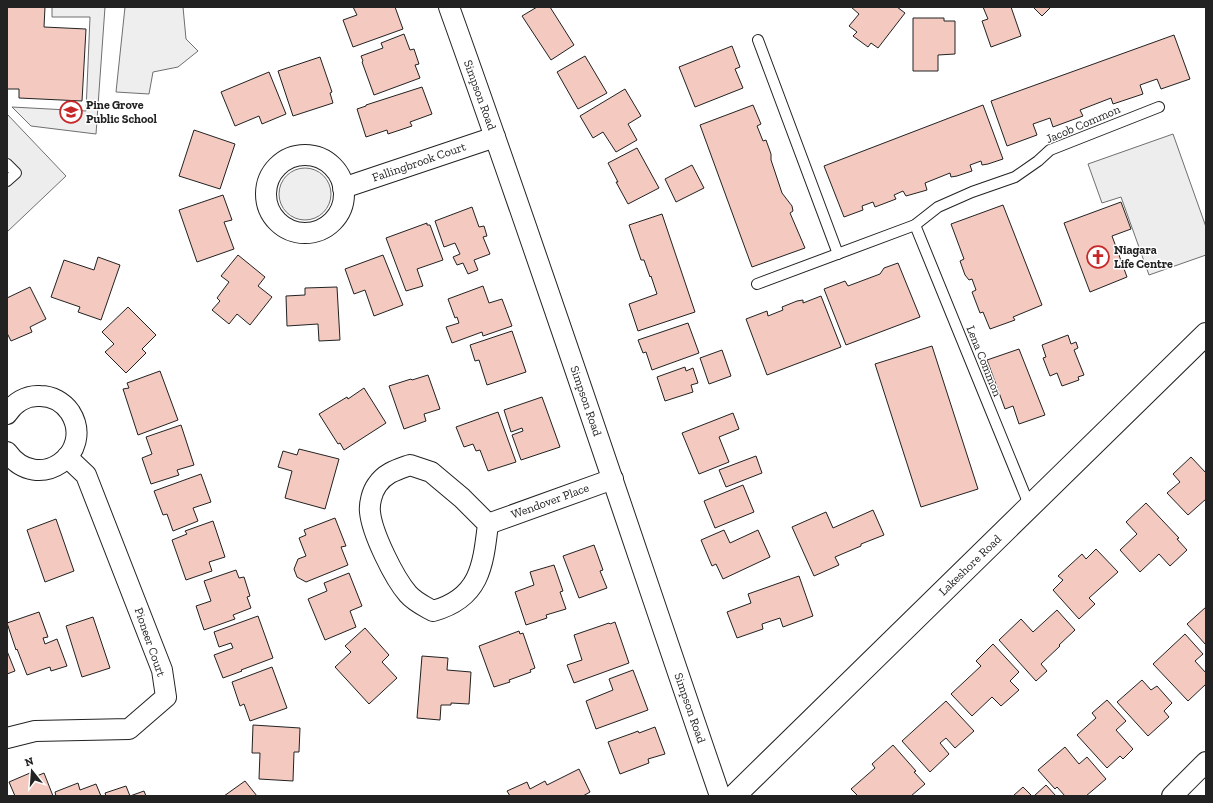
<svg xmlns="http://www.w3.org/2000/svg" width="1213" height="803" viewBox="0 0 1213 803" font-family="'Zilla Slab',serif">
<rect width="100%" height="100%" fill="#fff"/>
<!-- green -->
<g fill="#eee" stroke="#6f6f6f">
<path d="M52,7H105L96,134L31,126L12,107L86,111L90,17H52Z"/>
<path d="M125,7H183L186,39L198,51L178,67L153,72L149,94L116,92Z"/>
<circle cx="305" cy="194" r="26"/>
</g>
<!-- parking -->
<g fill="#ededed" stroke="#6f6f6f">
<path d="M7,114L66,176L7,232Z"/>
<path d="M1173,134L1206,227V255L1149,275L1121,197L1102,203L1088,164Z"/>
</g>
<!-- building -->
<g fill="#f3c9c0" stroke="#222">
<path d="M7,7H45L44,27L86,29L82,101L19,98V89H7Z"/>
<path d="M353,7H395L403,29L353,47L343,20L357,15Z"/>
<path d="M537,7H550L574,45L551,60L522,16Z"/>
<path d="M851,7H897L905,13L878,48L871,43L868,47L853,36L857,32L849,26L859,14Z"/>
<path d="M983,7H1011L1021,36L991,47L982,21L988,19Z"/>
<path d="M1033,7H1051L1042,16Z"/>
<path d="M913,18H944V21H955V54L938,55V71H913Z"/>
<path d="M404,34L410,50L414,49L419,64L415,65L420,78L374,95L362,62L363,61L361,56L383,48L381,43Z"/>
<path d="M1174,35L1190,79L1161,89L1157,79L1140,85L1143,94L1113,104L1111,98L1080,110L1083,116L1053,127L1050,118L1033,124L1037,135L1007,146L991,101Z"/>
<path d="M732,46L740,67L735,69L743,88L695,107L679,67Z"/>
<path d="M585,56L607,93L578,109L557,72Z"/>
<path d="M320,57L332,92L330,93L333,103L293,116L278,71Z"/>
<path d="M269,72L286,114L262,124L259,116L235,126L221,92Z"/>
<path d="M422,87L432,114L410,122L412,126L388,134L387,130L366,137L357,109L366,106V105Z"/>
<path d="M625,89L641,116L628,124L637,140L616,152L603,132L593,138L580,116Z"/>
<path d="M753,105L761,124L757,126L763,141L766,140L771,154V160L782,193L792,206L793,211L790,213L805,248L752,267L700,125Z"/>
<path d="M983,105L1003,159L988,164L982,165L981,161L970,165L972,171L957,176L951,177L950,173L925,183L927,190L906,196L903,191L894,195L896,199L875,207L873,202L862,206L863,210L844,217L824,166Z"/>
<path d="M194,130L235,144L220,189L179,176Z"/>
<path d="M637,148L659,188L628,204L616,182H618L608,163Z"/>
<path d="M692,165L704,188L676,202L665,179Z"/>
<path d="M223,195L232,220L224,222L234,249L197,262L179,210Z"/>
<path d="M1121,202L1131,229L1112,236L1127,277L1090,292L1064,223Z"/>
<path d="M1003,205L1042,305L1013,317L1015,320L990,329L983,312L980,313L972,292L976,290L972,279L969,280L965,275L960,261L964,259L951,224Z"/>
<path d="M472,207L479,227L484,226L487,236L483,237L490,254L474,260L478,270L468,274L463,263L457,265L453,257L460,254L455,243L444,247L435,221Z"/>
<path d="M662,214L695,312L638,331L629,304L657,294L651,276L650,277L644,260H641L629,225Z"/>
<path d="M427,223V225H430L443,260L417,269L423,286L406,291L386,238Z"/>
<path d="M238,255L265,277L258,286L272,297L250,325L237,314L229,324L212,310L220,301L217,298L229,282L221,276Z"/>
<path d="M383,255L403,305L374,316L365,290L354,294L345,269Z"/>
<path d="M98,257L120,265L101,320L78,312L80,307L51,297L64,260L94,270Z"/>
<path d="M898,263L920,317L846,345L824,289L845,281L848,286L880,274L884,268Z"/>
<path d="M483,286L489,303L502,299L512,326L483,336L482,332L452,343L446,327L459,323L457,317L455,318L448,299Z"/>
<path d="M30,287L46,319L30,327L32,332L11,341L7,333V298Z"/>
<path d="M337,287L340,340L319,341L318,324L287,326L286,296L305,295V288Z"/>
<path d="M821,296L841,347L767,375L746,319L767,311L768,316L783,310L782,307L797,301L803,300V303Z"/>
<path d="M128,307L156,335L142,349L146,353L126,373L105,352L114,344L102,332Z"/>
<path d="M688,323L699,353L652,370L646,352L643,353L638,340Z"/>
<path d="M512,331L526,372L487,385L479,360L475,361L470,345Z"/>
<path d="M1068,335L1071,344L1076,342L1078,348L1074,350L1084,375L1078,377L1079,380L1062,386L1057,373L1050,376L1043,358L1046,357L1042,345Z"/>
<path d="M932,346L978,489L921,507L875,364Z"/>
<path d="M1019,349L1045,415L1019,424L1013,406L1005,409L987,360Z"/>
<path d="M722,350L731,376L709,384L700,358Z"/>
<path d="M685,367L686,371L693,368L698,383L691,385L693,392L665,401L657,377Z"/>
<path d="M160,371L178,420L138,435L123,389L129,388L127,383Z"/>
<path d="M428,375L440,409L424,414L426,421L404,429L389,386L411,379L412,380Z"/>
<path d="M364,388L386,423L344,450L340,443L338,444L319,414L347,397L348,399Z"/>
<path d="M542,397L560,447L521,460L512,435L523,431L522,428L511,432L504,410Z"/>
<path d="M498,412L516,462L488,471L480,450L476,451L473,444L464,447L456,427Z"/>
<path d="M733,413L739,429L719,437L729,462L699,474L682,433Z"/>
<path d="M181,425L194,465L177,470L179,475L151,484L142,458L152,454L146,437Z"/>
<path d="M299,449L339,459L325,509L285,498L292,471L278,467L283,451L297,455Z"/>
<path d="M756,456L762,473L726,487L719,470Z"/>
<path d="M1191,457L1206,473V499L1188,515L1167,493L1180,482L1173,474Z"/>
<path d="M201,474L211,502L193,508L198,521L173,531L167,514L163,515L154,491Z"/>
<path d="M743,485L754,512L715,528L704,501Z"/>
<path d="M1146,503L1179,538L1177,539L1187,550L1170,566L1159,554L1140,572L1120,550L1137,534L1126,522Z"/>
<path d="M873,510L884,535L861,544V546L835,557L839,565L814,576L792,527L826,512L833,528Z"/>
<path d="M335,518L346,546L341,547L348,565L306,582L297,577L294,569L298,559L306,556L299,538L306,535L304,530Z"/>
<path d="M56,519L74,571L45,582L27,530Z"/>
<path d="M213,521L225,557L209,562L212,571L186,580L172,540L187,534L185,531Z"/>
<path d="M724,530L730,543L758,530L770,557L723,579L716,564L712,566L701,540Z"/>
<path d="M594,545L603,570L600,571L607,588L579,598L563,556Z"/>
<path d="M1096,549L1118,572L1089,598L1095,604L1079,619L1053,590L1063,580L1058,576L1082,554L1086,559Z"/>
<path d="M554,565L563,591L560,592L566,609L546,615L547,618L526,625L515,592L534,585L530,572Z"/>
<path d="M236,570L239,578L244,577L250,596L247,597L251,608L233,615L235,619L204,630L196,606L211,601L204,581Z"/>
<path d="M349,573L362,606L350,611L356,627L325,640L308,599L327,591L324,583Z"/>
<path d="M799,576L813,616L783,627L780,618L762,624L763,629L737,638L727,612L751,603L748,594Z"/>
<path d="M1206,607V645L1187,624Z"/>
<path d="M1057,610L1075,630L1059,645L1060,646L1041,664L1047,671L1036,681L999,640L1021,619L1033,632Z"/>
<path d="M39,612L48,637L43,638L45,644L57,639L67,666L51,671L50,667L27,675L17,649L16,650L7,623Z"/>
<path d="M258,616L273,658L241,670L242,671L223,678L214,655L233,648L231,643L219,647L214,632Z"/>
<path d="M93,617L110,668L82,677L66,626Z"/>
<path d="M615,622L629,663L574,683L567,665L582,660L574,635L609,623L610,624Z"/>
<path d="M365,628L389,655L382,662L397,678L369,704L335,667L351,652L345,646Z"/>
<path d="M519,631L520,634L523,633L535,668L530,670L531,672L509,680L510,682L494,687L479,646Z"/>
<path d="M1185,634L1203,654L1195,661L1206,673V684L1188,701L1153,664Z"/>
<path d="M993,644L1019,672L1010,681L1019,690L1001,706L992,697L972,716L951,694L981,666L976,661Z"/>
<path d="M7,651L15,671L7,674Z"/>
<path d="M422,656L448,658L447,670L471,672L469,704L451,703V705H441L440,720L417,718Z"/>
<path d="M272,667L287,708L250,721L244,704L240,706L232,682Z"/>
<path d="M633,670L648,710L596,729L586,701L613,690L609,679Z"/>
<path d="M1142,680L1151,690L1157,686L1172,703L1164,711L1169,717L1148,736L1117,702Z"/>
<path d="M1107,700L1126,721L1116,730L1133,749L1123,759L1120,756L1107,768L1077,735L1096,718L1092,713Z"/>
<path d="M946,701L974,731L955,748L946,738L940,743L949,754L930,772L902,741Z"/>
<path d="M253,725L300,728L299,752H294L293,781L259,779L260,753H252Z"/>
<path d="M655,727L665,754L648,759L649,763L620,774L608,742L633,733L638,731L639,733Z"/>
<path d="M893,745L916,771L914,772L925,784L911,796H858L851,789L875,768L872,764Z"/>
<path d="M1065,747L1079,764L1087,757L1106,779L1086,796H1065L1057,787L1055,789L1038,770Z"/>
<path d="M579,769L590,792L583,796H510L507,791L527,782L530,789L545,781L547,785Z"/>
<path d="M30,773L32,778L44,773L53,796H15L9,782Z"/>
<path d="M245,781L257,796H224Z"/>
<path d="M78,783L80,790L96,784L101,796H56L55,792Z"/>
<path d="M1046,785L1056,796H1034Z"/>
<path d="M126,786L130,796L144,791L146,796H106L105,793Z"/>
<path d="M1023,787L1032,796H1013Z"/>
</g>
<g fill="none" stroke-linecap="round" stroke-linejoin="round">
<!-- lane casing -->
<g stroke="#222" stroke-width="12">
<g id="lane">
<path d="M758,40L838,254"/>
<path d="M7,164L16,173L7,181"/>
<path d="M915,225L1030,507"/>
<path d="M757,284L915,225L938,207L972,192L1015,177L1038,161L1050,150L1159,107"/>
</g>
</g>
<!-- street casing -->
<g stroke="#222" stroke-width="22">
<g id="street">
<path d="M449,7C543,269 630,533 720,796"/>
<circle cx="305" cy="194" r="39"/>
<path d="M343,188L495,137"/>
<path d="M7,414C14,403 26,395 40,396C52,396 63,402 70,412C96,453 38,495 7,452"/>
<path d="M410,465L431,472L462,498L488,524C483,566 480,598 433,611C424,606 415,602 408,594C394,578 372,533 370,512C369,504 372,492 377,485C385,473 396,470 410,465Z"/>
<path d="M488,524L613,479"/>
<path d="M7,738L35,731L129,729L166,697L162,670L86,475L67,457"/>
<path d="M1172,796L1206,762"/>
</g>
</g>
<!-- secondary casing -->
<g stroke="#222" stroke-width="24">
<path id="secondary" d="M734,796L1206,334"/>
</g>
<!-- lane -->
<use href="#lane" stroke="#fff" stroke-width="10"/>
<!-- street -->
<use href="#street" stroke="#fff" stroke-width="20"/>
<!-- secondary -->
<use href="#secondary" stroke="#fff" stroke-width="22"/>
</g>
<!-- icons -->
<defs>
<g id="school-ring" transform="scale(1.15)"><circle r="9.5" fill="#fff" stroke="#c62828" stroke-width="1.5"/><path d="M0-5L7-2L0 1L-7-2ZM-4 1L0 2.5L4 1V4Q0 6-4 4Z" fill="#c62828"/></g>
<g id="church-ring" transform="scale(1.15)"><circle r="9.5" fill="#fff" stroke="#c62828" stroke-width="1.5"/><path d="M-1.2-6h2.4v3.5h3.3v2.4h-3.3V6h-2.4V-.1h-3.3v-2.4h3.3Z" fill="#c62828"/></g>
</defs>
<g fill-rule="evenodd">
<use href="#school-ring" x="71" y="112"/>
<use href="#church-ring" x="1098" y="257"/>
</g>
<g text-anchor="middle" stroke-width="3" stroke-linejoin="round" paint-order="stroke">
<!-- street labels -->
<g font-size="12" fill="#222" stroke="#fff">
<text transform="translate(480 95) rotate(70)" y="4">Simpson Road</text>
<text transform="translate(1083 124) rotate(-23)" y="4">Jacob Common</text>
<text transform="translate(419 162) rotate(-19)" y="4">Fallingbrook Court</text>
<text transform="translate(984 361) rotate(68)" y="4">Lena Common</text>
<text transform="translate(586 401) rotate(71)" y="4">Simpson Road</text>
<text transform="translate(550 501) rotate(-20)" y="4">Wendover Place</text>
<text transform="translate(970 565) rotate(-44)" y="4">Lakeshore Road</text>
<text transform="translate(150 642) rotate(71)" y="4">Pioneer Court</text>
<text transform="translate(690 708) rotate(71)" y="4">Simpson Road</text>
</g>
<!-- poi labels -->
<g font-size="12" font-weight="bold" fill="#222" stroke="#fff" text-anchor="start">
<text x="86" y="109">Pine Grove<tspan x="86" dy="14">Public School</tspan></text>
<text x="1114" y="254">Niagara<tspan x="1114" dy="14">Life Centre</tspan></text>
</g>
</g>
<!-- border -->
<rect width="1213" height="803" fill="none" stroke="#222222" stroke-width="16"/>
<!-- north arrow -->
<g transform="translate(32 771) rotate(343)" stroke="#ffffff" stroke-width="3" paint-order="stroke">
<path d="M0-3L7 15L0 10L-7 15Z" fill="#222222"/>
<text y="-6" font-size="11" font-weight="bold" text-anchor="middle" fill="#222222">N</text>
</g>
</svg>
